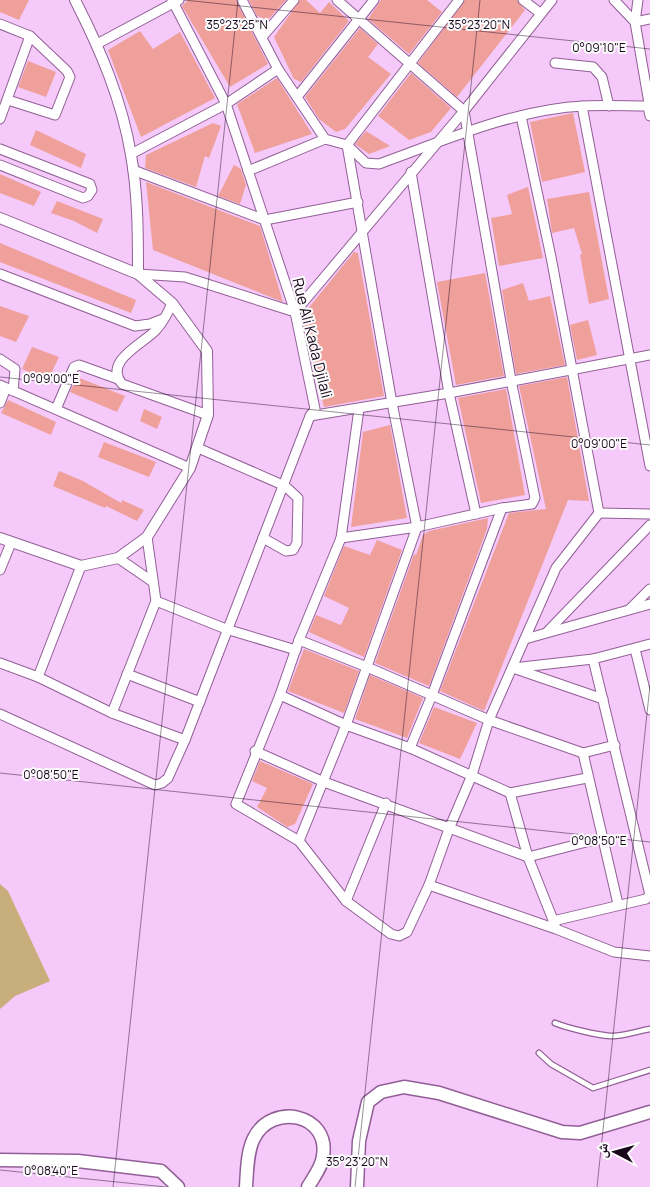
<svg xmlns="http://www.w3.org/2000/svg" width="650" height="1187" viewBox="0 0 650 1187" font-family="Manrope,'Noto Naskh Arabic',sans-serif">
<rect width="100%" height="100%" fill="#f5c9f9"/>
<!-- green -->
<path fill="#c8ae7a" d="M0,884L8,891L50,981L15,996L0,1009Z"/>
<!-- building -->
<g fill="#efa09b">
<path d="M0,0H29L19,20L0,12Z"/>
<path d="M188,0H236L268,64L230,87L182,6Z"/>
<path d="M249,0H286L268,20L257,16Z"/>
<path d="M300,0H306L320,13L329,2L349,21L301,82L294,79L274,37Z"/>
<path d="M381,0H427L442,12L409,54L368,19Z"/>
<path d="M465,0H517L525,10L457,97L418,63Z"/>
<path d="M360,28L378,44L368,57L391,74L345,129L336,132L319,119L305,97Z"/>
<path d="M140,31L153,49L180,32L215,98L141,137L108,50Z"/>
<path d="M28,61L56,72L46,97L18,87Z"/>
<path d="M411,73L451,108L431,132L409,140L378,116Z"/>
<path d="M277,78L312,134L255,153L237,104Z"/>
<path d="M573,113L585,172L542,182L530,122Z"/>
<path d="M213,123L221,126L209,158L205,156L196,187L145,168L146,155Z"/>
<path d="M36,130L86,154L81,168L30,145Z"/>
<path d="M366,131L390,146L369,154L355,144Z"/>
<path d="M234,165L241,169L246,185L240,204L218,196Z"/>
<path d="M0,174L41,192L34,206L0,193Z"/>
<path d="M146,182L260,226L283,302L153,250Z"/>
<path d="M528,187L543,258L499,266L491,218L512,214L507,195Z"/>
<path d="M589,192L609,299L589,304L580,255L582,254L574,228L552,233L547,199Z"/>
<path d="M57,201L103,219L97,233L74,221L51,213Z"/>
<path d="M0,243L136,300L131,313L0,262Z"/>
<path d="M354,252L358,253L384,396L324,407L302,316Z"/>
<path d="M485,273L504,376L456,385L437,282Z"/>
<path d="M523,283L529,301L550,296L565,365L516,374L502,290Z"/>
<path d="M0,306L29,316L16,342L0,336Z"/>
<path d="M588,320L597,355L577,360L570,325Z"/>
<path d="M32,347L59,357L48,380L22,369Z"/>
<path d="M77,377L125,396L117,412L70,392Z"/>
<path d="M567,377L589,501L568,500L484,711L440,691L509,513L546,509L519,386Z"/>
<path d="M506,389L525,495L481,503L458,398Z"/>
<path d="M8,400L56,422L51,435L1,413Z"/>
<path d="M144,409L162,417L157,429L140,421Z"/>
<path d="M390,425L407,518L351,527L363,432Z"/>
<path d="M104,442L156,462L149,477L98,457Z"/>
<path d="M59,471L83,481L121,503L122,500L144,510L137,521L106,506L105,508L53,486Z"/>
<path d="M488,518L487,529L429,686L375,663L414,554L416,555L423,535L429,531Z"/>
<path d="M377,540L402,550L364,657L309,632L316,615L341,625L349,608L324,596L344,546L370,555Z"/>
<path d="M304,649L359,671L344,713L288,691Z"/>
<path d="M370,675L423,698L407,738L355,719Z"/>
<path d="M434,707L477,723L460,759L419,743Z"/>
<path d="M260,761L313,784L295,824L287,827L257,807L267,788L252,781Z"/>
</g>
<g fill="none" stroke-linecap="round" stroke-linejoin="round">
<!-- service casing -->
<g stroke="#915f96" stroke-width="7">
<g id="service">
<path d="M555,1023C567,1028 597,1035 610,1036C622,1037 638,1031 650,1029"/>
<path d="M539,1053L551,1064L593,1088L650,1070"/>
</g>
</g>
<!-- minor casing -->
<g stroke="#915f96" stroke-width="11">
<g id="minor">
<path d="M242,0L278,69L325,139L347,145L366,163L379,164C443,141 515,109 584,106C605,105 627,106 648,106L650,116"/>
<path d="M337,0L464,111L511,380L535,498L532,504L502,508L417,527L341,538"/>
<path d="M523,0L540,13"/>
<path d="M614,0L635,22"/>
<path d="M638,0L635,22L650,109"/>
<path d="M635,22L650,19"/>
<path d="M0,24L30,36L67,71L70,77L55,115L8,100"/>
<path d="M262,37L294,0"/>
<path d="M97,44L179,0"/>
<path d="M555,63L593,67L602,77L609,106"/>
<path d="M297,97L374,0"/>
<path d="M582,106L650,466"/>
<path d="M0,119L30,36"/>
<path d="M0,149L90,184L92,190L88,196L83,198L0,165"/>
<path d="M131,154L226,104L278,69"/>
<path d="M133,170L265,220L358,202"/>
<path d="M248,171L325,139"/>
<path d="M411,172L449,393L476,514"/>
<path d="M0,274L135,326L150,324L163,319"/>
<path d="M138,274L185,277L295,312L464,111L552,0"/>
<path d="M172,303C168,313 163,322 156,330C143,344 103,361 122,384L208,415"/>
<path d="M0,359L15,369L13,391"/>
<path d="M0,385L190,468"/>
<path d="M0,403L6,388"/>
<path d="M56,409L74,367L79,365L118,379"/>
<path d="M359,409L341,538L299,640L280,695L236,804L299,841L346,901L391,934L399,936L407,932L429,885L449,829L472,775L489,720L556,568L599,513L551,257L521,116"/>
<path d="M310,416L449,393L650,355"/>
<path d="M198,448L285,486L298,498L297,543L293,550L286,551L263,538"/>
<path d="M599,513L650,514"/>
<path d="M118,558L153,582"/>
<path d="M0,570L11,543"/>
<path d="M156,601L226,629L296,650"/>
<path d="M630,609L650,589"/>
<path d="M547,632L650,525"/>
<path d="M525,639L650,604"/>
<path d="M299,640L367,667L489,720L583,753L615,745"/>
<path d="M635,649L650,710"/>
<path d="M0,663L38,677L112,713L185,740"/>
<path d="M127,674L200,702"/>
<path d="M38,677L81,566"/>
<path d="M280,695L346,725L410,748L510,793L587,778"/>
<path d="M603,699L513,668L593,659L650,644"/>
<path d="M112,713L156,601L147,537"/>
<path d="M0,714L155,785L162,783L168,778L185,740L310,416L315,409L295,312L226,104L172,0"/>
<path d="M410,748L432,695L502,508"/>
<path d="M255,751L324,782L528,857L602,838"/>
<path d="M583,753L618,904"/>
<path d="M510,793L528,857L555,925"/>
<path d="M299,841L346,725L417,527L392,403L347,145L459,0"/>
<path d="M429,885L556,929L614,952L650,956"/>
<path d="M346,901L386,803"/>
<path d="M553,921L646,899L650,895L593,659"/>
</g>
</g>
<!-- tertiary casing -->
<g stroke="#915f96" stroke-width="12">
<g id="tertiary">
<path d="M75,0C100,49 122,100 131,155C138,194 138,234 138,274"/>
<path d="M0,218L138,274L172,303L207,351L208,415L190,468L147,537L118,558L81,566L0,538"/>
</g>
</g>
<!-- secondary casing -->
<g stroke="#915f96" stroke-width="15">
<g id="secondary">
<path d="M0,1160L78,1161L161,1171L178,1187"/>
<path d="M246,1187C247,1172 247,1151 254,1138C272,1102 330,1114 323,1156C322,1167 313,1178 308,1187"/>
<path d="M357,1187L359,1141L368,1102L381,1092L404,1087L439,1093L562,1132L580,1133L650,1112"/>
</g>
</g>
<!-- service -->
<use href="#service" stroke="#fff" stroke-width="4.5"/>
<!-- minor -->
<use href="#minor" stroke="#fff" stroke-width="9"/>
<!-- tertiary -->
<use href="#tertiary" stroke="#fff" stroke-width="10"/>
<!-- secondary -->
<use href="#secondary" stroke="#fff" stroke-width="12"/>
</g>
<!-- ticks -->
<path fill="none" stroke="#1a071c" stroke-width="1" stroke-opacity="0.45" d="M184,0L650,49M0,377L650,445M0,773L650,842M0,1170L166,1187M113,1187L238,0M355,1187L480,0M597,1187L650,685"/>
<g text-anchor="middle" stroke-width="4" stroke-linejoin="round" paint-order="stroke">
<!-- street labels -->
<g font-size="15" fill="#1a071c" stroke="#fbfbfb">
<text transform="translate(312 338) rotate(76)" y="5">Rue Ali Kada Djilali</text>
</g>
</g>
<g font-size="12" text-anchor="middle" fill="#1a071c" stroke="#fbfbfb" stroke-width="4" stroke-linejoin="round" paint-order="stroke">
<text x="237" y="29">35°23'25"N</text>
<text x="479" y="29">35°23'20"N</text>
<text x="599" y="52">0°09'10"E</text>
<text x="51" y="383">0°09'00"E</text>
<text x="599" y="448">0°09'00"E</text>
<text x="51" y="779">0°08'50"E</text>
<text x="599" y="845">0°08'50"E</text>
<text x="357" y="1166">35°23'20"N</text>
<text x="51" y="1175">0°08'40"E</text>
</g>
<!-- north arrow -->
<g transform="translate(615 1152) rotate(276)" stroke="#fbfbfb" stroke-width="4" paint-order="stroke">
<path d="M0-4L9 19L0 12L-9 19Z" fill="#1a071c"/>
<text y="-8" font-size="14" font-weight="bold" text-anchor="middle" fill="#1a071c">ش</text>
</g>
</svg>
